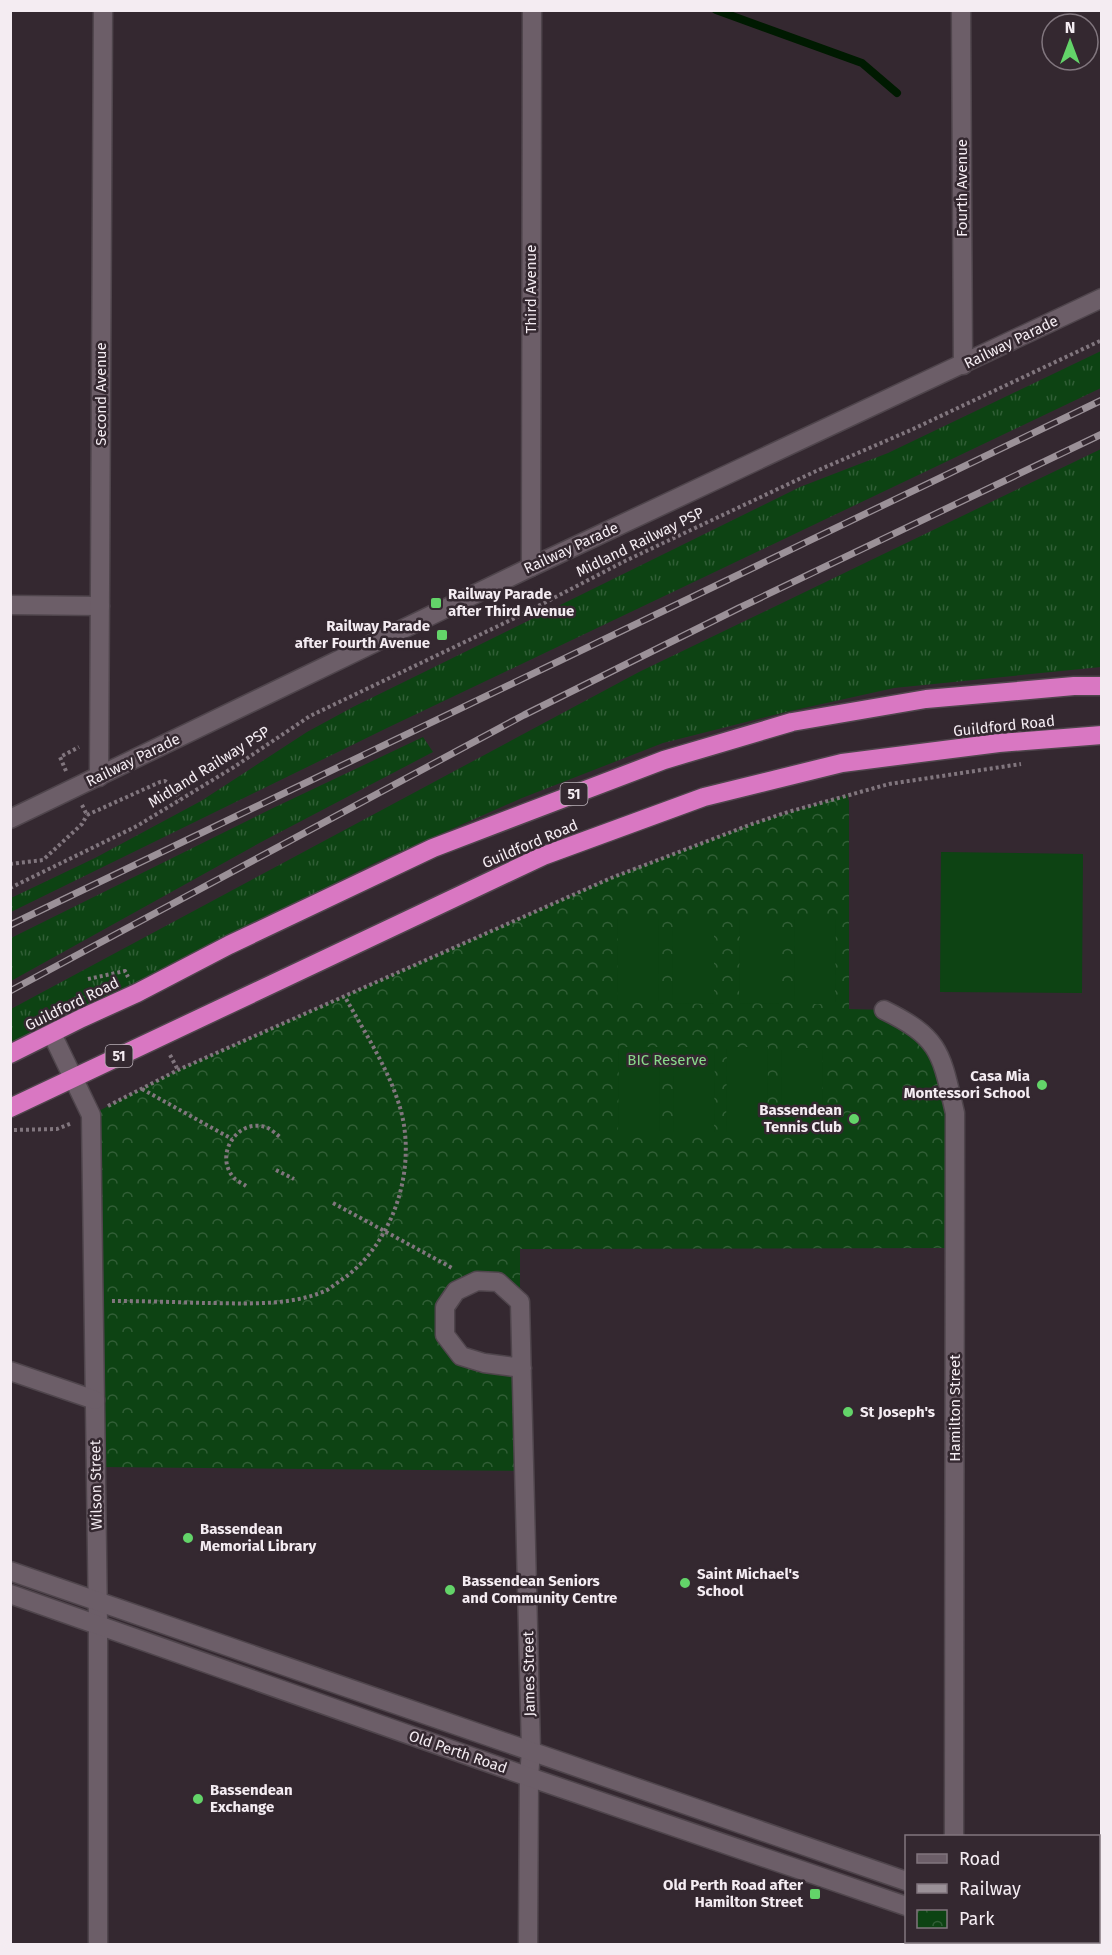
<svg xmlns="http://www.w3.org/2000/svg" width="1112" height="1955" viewBox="0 0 1112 1955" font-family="'Fira Sans',sans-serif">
<defs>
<pattern id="grass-tufts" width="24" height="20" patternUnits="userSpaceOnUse" patternTransform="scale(1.5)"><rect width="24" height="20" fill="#0d4313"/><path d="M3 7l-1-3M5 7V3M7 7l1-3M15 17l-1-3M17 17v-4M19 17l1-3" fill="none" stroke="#315e36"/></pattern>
<pattern id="park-crowns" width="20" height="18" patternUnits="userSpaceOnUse" patternTransform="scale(1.5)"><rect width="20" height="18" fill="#0d4313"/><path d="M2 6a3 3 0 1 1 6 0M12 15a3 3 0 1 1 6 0" fill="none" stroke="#315e36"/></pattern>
</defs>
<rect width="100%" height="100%" fill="#342830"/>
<!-- grass -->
<g fill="url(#grass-tufts)">
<path d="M1101,351V388L387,728L11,912V898L95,858L201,801L307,732L353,707L800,487L888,453Z"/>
<path d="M1101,449V667L894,688L786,712L663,743L522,798L377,862L11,1044V1009L639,672Z"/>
<path d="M423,737L433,752L265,840L11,981V938L271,809Z"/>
</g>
<!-- park -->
<path fill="url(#park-crowns)" d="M847,795L849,801V1009L884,1010L926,1035L955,1113L954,1248L520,1249V1302L476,1281L445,1307L461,1356L522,1368L524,1471L96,1467L91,1115L178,1070L611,878L752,824Z"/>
<!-- pitch -->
<g fill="#0d4313">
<path d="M941,852L1083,854L1082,993L940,992Z"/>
<path d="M618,917H659L658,1003H617Z"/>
<path d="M673,917H714V1004L672,1003Z"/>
<path d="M740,917H780V1004L739,1003Z"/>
<path d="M795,917H836L835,1004H794Z"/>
<path d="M619,1047H660L659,1133H618Z"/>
<path d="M674,1047H715L714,1134H673Z"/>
<path d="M727,1047H768L767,1134H726Z"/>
<path d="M782,1048H823L822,1135L781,1134Z"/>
</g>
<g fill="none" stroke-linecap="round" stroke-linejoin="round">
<!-- stream -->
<path stroke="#001a01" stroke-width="8" d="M716,10L862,63L897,93"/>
<!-- minor casing -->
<g stroke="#4f454c" stroke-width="21">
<g id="minor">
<path d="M961,10L963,365"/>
<path d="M531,567L532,10"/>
<path d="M10,605L100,606"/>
<path d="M99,777L103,10"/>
<path d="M10,819L531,567L1102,298"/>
<path d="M884,1010C941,1038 941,1053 955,1113L954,1836"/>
<path d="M52,1034L91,1115L98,1625V1944"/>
<path d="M522,1368L484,1363L461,1356L445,1335V1307L456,1291L477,1281L498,1282L520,1302L531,1751L529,1777L528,1944"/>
<path d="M10,1371L95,1400"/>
<path d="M10,1571L906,1881"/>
<path d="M10,1594L529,1777L906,1906"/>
<path d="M1098,1901L1102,1900"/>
<path d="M1098,1924L1102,1923"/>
<path d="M952,1944V1942"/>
</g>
</g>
<!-- highway casing -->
<g stroke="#4f454c" stroke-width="21">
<g id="highway">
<path d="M10,1054L82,1018L137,993L229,945L433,848L664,760L792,722L926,699L1074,686H1102"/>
<path d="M10,1108L543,856L704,797L842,763L999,743L1102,735"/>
</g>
</g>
<!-- path -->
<g stroke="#81767e" stroke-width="4" stroke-dasharray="3 3" stroke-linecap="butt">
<path d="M66,771L60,757L79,747"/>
<path d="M82,805L87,815"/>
<path d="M87,815L160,782L165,781L171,786L180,799"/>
<path d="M10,864L43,860L82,824L87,815"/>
<path d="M10,888L137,826L234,767L310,716L517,617L625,561L814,472L911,430L1102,340"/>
<path d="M88,979L125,971L128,977"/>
<path d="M170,1055L178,1070"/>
<path d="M142,1089L232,1139"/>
<path d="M108,1106L178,1070L611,878L752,824L788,812L889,784L1021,764"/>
<path d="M14,1130L57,1129L72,1123"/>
<path d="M276,1170L294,1179"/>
<path d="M246,1186C243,1184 237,1181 234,1178C213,1155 238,1116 268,1128C272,1130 276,1134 280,1137"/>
<path d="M333,1203L454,1269"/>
<path d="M112,1301C142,1301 173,1302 203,1303C242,1303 288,1307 325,1291C330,1289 335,1284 340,1281C392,1246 417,1172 401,1111C390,1071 365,1033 345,997"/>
</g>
<!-- minor -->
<use href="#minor" stroke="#6c5e68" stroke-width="18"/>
<!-- highway -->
<use href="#highway" stroke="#d977c2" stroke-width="18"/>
<!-- rail casing -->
<g stroke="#9b9198" stroke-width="7">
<g id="rail">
<path d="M10,925L1102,400"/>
<path d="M10,991L524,715L739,608L1102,434"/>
</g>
</g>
<!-- rail -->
<use href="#rail" stroke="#342830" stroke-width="4.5" stroke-dasharray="14" stroke-linecap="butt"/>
</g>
<!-- markers -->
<g fill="#63d469" stroke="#342830" stroke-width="2">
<rect x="430" y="597" width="12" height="12" rx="3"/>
<rect x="436" y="629" width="12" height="12" rx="3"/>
<circle cx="1042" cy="1085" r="6"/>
<circle cx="854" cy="1119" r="6"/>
<circle cx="848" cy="1412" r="6"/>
<circle cx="188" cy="1538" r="6"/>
<circle cx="685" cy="1583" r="6"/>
<circle cx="450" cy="1590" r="6"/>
<circle cx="198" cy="1799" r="6"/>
<rect x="809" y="1888" width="12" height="12" rx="3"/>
</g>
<g text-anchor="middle" stroke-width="5" stroke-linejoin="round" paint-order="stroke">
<!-- shield labels -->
<g fill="#342830" stroke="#bab1b8" stroke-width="1.5">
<rect x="560.5" y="783" width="27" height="22" rx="4.5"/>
<rect x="105.5" y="1045" width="27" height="22" rx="4.5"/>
</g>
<g font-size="14" font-weight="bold" fill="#f4ecf2">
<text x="574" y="799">51</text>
<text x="119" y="1061">51</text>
</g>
<!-- street labels -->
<g font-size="15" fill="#f4ecf2" stroke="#342830">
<text transform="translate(962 188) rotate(-90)" y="5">Fourth Avenue</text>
<text transform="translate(531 289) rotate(-90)" y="5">Third Avenue</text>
<text transform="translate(1011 342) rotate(-26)" y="5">Railway Parade</text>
<text transform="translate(101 394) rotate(-90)" y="5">Second Avenue</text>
<text transform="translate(640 542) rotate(-26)" y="5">Midland Railway PSP</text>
<text transform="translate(571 548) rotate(-25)" y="5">Railway Parade</text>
<text transform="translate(1004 726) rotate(-6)" y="5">Guildford Road</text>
<text transform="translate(133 760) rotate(-26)" y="5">Railway Parade</text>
<text transform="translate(209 767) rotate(-32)" y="5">Midland Railway PSP</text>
<text transform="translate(530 844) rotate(-23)" y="5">Guildford Road</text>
<text transform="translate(72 1004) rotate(-26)" y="5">Guildford Road</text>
<text transform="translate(955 1408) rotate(-90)" y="5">Hamilton Street</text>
<text transform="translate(96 1485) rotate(-91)" y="5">Wilson Street</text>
<text transform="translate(529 1674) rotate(-91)" y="5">James Street</text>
<text transform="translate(458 1752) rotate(19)" y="5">Old Perth Road</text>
</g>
<!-- poi labels -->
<g font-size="15" font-weight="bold" fill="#f4ecf2" stroke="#342830" text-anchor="start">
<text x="448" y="599">Railway Parade<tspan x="448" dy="17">after Third Avenue</tspan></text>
<text x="430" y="631" text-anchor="end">Railway Parade<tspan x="430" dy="17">after Fourth Avenue</tspan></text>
<text x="1030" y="1081" text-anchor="end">Casa Mia<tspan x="1030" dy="17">Montessori School</tspan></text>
<text x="842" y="1115" text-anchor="end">Bassendean<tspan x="842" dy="17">Tennis Club</tspan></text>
<text x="860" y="1417">St Joseph's</text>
<text x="200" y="1534">Bassendean<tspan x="200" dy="17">Memorial Library</tspan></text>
<text x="697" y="1579">Saint Michael's<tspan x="697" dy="17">School</tspan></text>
<text x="462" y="1586">Bassendean Seniors<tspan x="462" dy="17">and Community Centre</tspan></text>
<text x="210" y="1795">Bassendean<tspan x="210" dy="17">Exchange</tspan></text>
<text x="803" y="1890" text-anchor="end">Old Perth Road after<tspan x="803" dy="17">Hamilton Street</tspan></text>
</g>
<!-- park labels -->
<g font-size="15" fill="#88d88a" stroke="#342830">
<text x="667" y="1065">BIC Reserve</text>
</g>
</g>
<!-- border -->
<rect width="1112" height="1955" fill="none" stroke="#f4ecf2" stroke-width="24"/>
<!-- legend -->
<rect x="905" y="1835" width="195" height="108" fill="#342830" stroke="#81767e" stroke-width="1.5"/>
<rect x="917" y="1854" width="30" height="9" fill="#6c5e68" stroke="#81767e" stroke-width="1.5"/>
<text x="959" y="1865" font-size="18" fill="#f4ecf2">Road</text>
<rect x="917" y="1884" width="30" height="9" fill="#9b9198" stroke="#81767e" stroke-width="1.5"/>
<text x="959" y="1895" font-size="18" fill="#f4ecf2">Railway</text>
<rect x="917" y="1910" width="30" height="18" fill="url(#park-crowns)" stroke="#81767e" stroke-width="1.5"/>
<text x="959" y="1925" font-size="18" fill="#f4ecf2">Park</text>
<!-- north arrow -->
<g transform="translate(1070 42)"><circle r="28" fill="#342830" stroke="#81767e" stroke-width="1.5"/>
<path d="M0-4.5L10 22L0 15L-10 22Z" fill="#63d469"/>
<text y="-9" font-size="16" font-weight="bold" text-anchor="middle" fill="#f4ecf2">N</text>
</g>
</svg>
